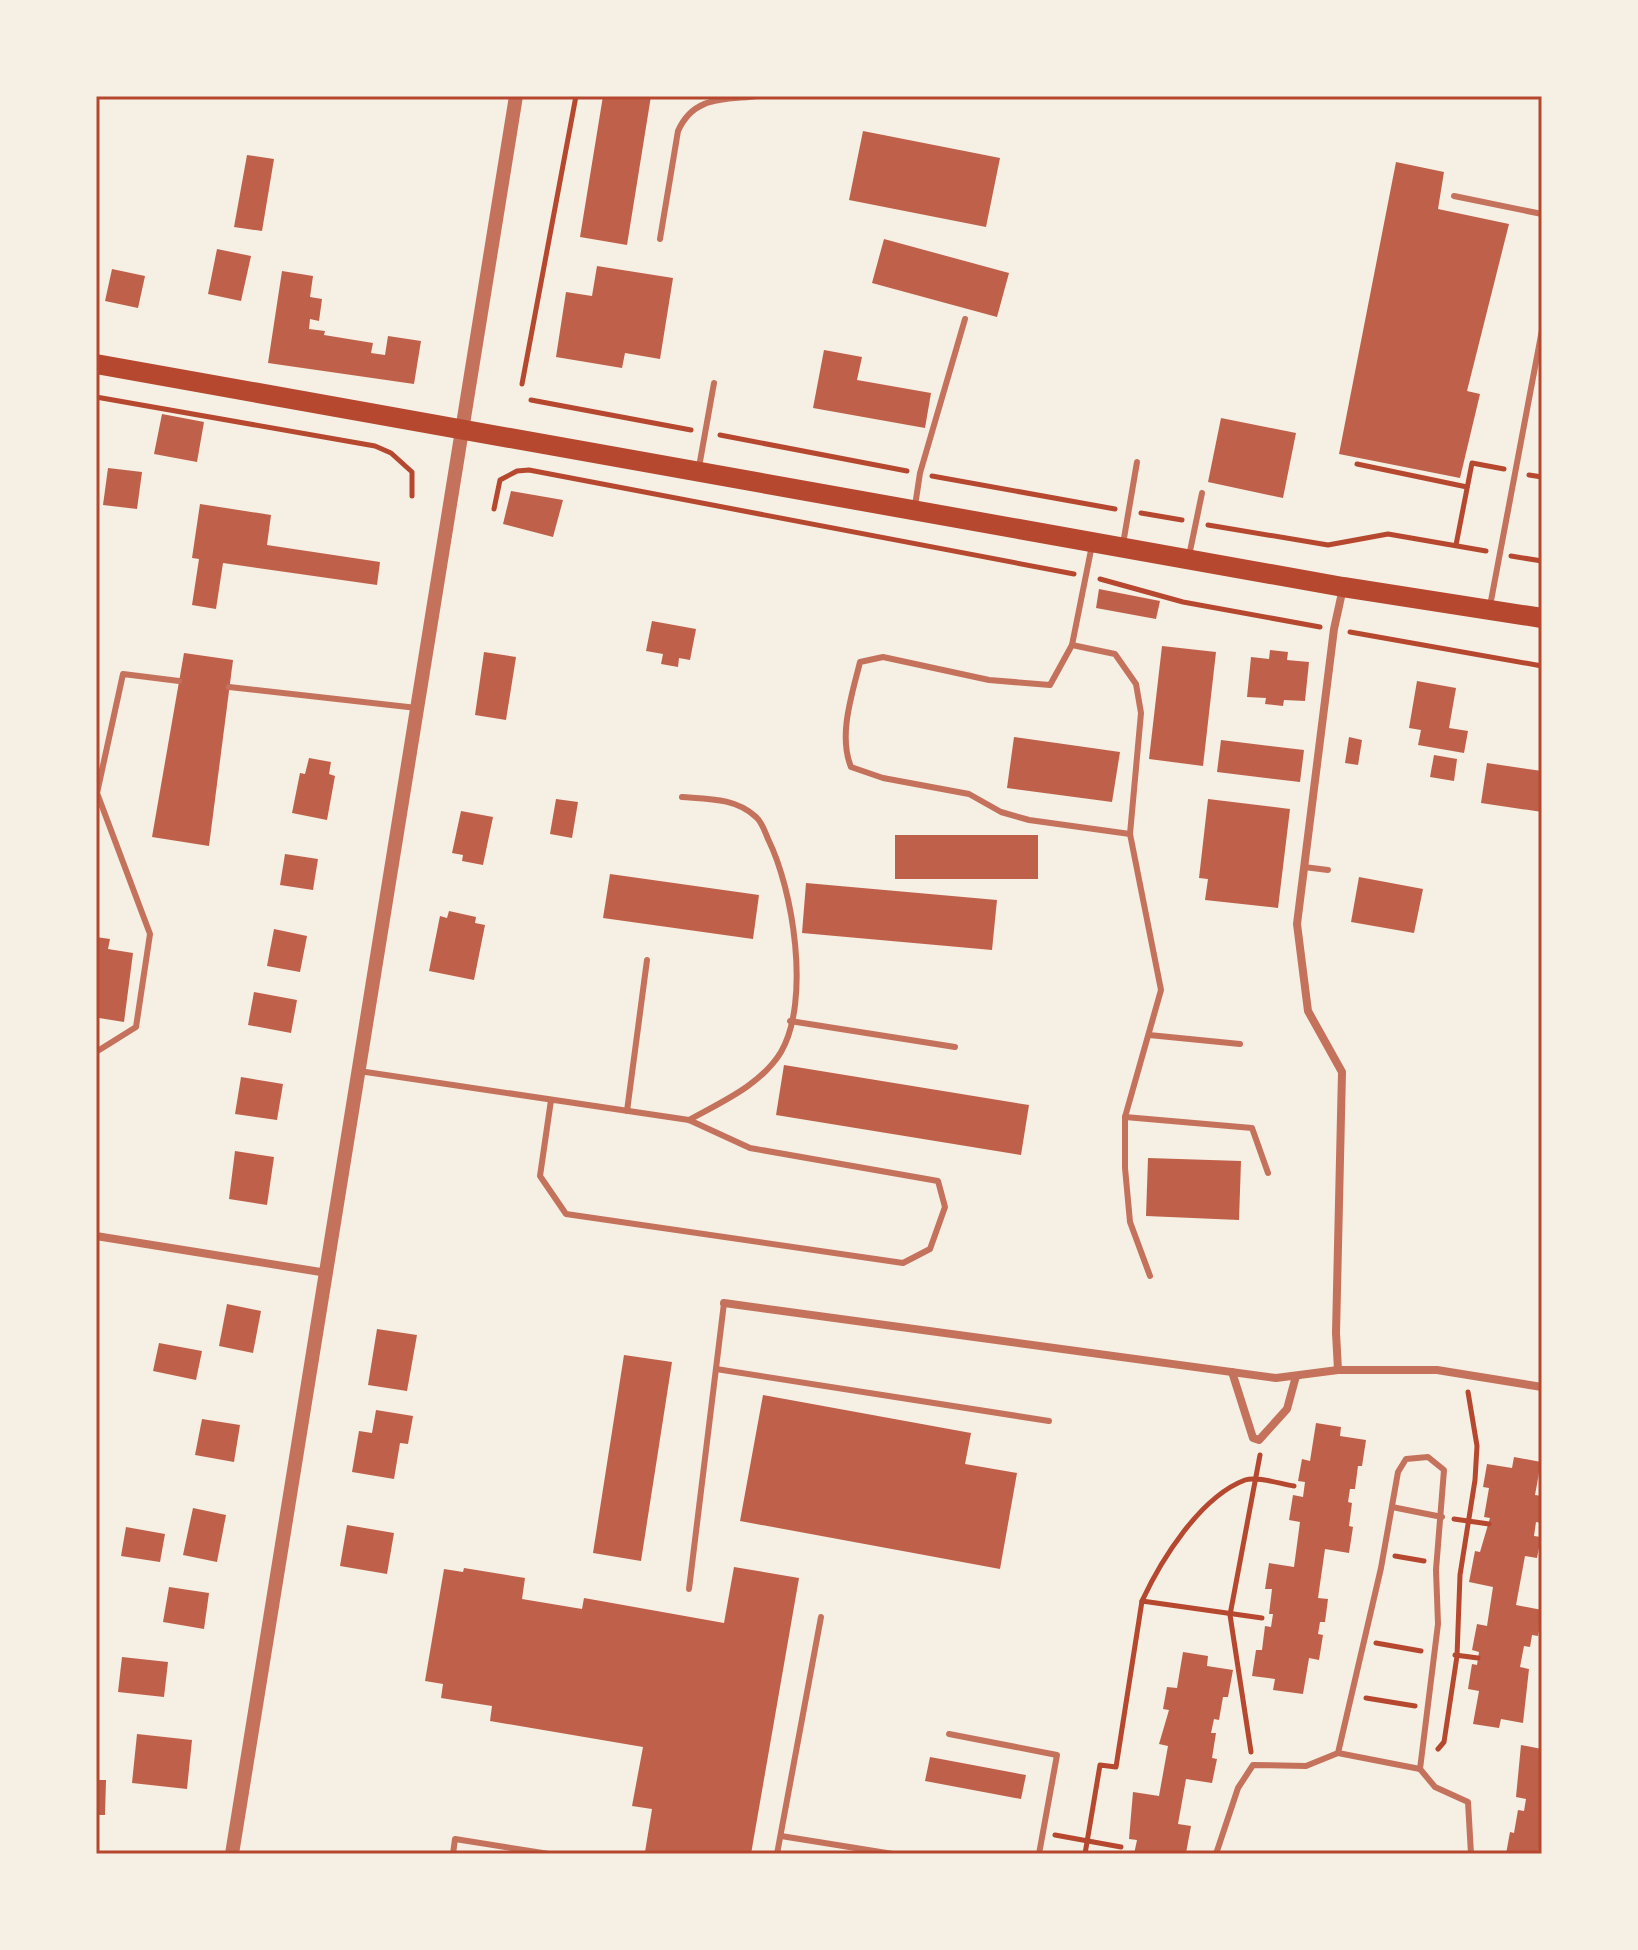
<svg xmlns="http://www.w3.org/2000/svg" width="1638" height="1950" viewBox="0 0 1638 1950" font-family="'Sofia Sans Condensed',sans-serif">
<rect width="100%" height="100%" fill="#f6efe4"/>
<!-- building -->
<g fill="#bf614a">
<path d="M603,96H651L627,245L580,237Z"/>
<path d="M863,131L1000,158L986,227L849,200Z"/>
<path d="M247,155L274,159L262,231L234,227Z"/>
<path d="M1396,162L1444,172L1438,209L1509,224L1467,391L1480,394L1460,478L1339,454Z"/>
<path d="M884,239L1009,273L997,317L872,283Z"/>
<path d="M217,249L251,256L241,301L208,294Z"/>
<path d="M597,266L673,278L660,359L625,353L622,368L556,357L566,292L592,296Z"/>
<path d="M112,269L145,276L138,308L105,301Z"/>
<path d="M282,271L313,276L310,297L322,299L319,321L310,319L309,329L325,331L324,335L373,343L371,353L385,355L388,336L421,341L414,384L268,363Z"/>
<path d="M824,350L862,357L857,380L931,393L925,428L813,408Z"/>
<path d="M162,414L204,422L197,462L154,454Z"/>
<path d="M1221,418L1296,433L1283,498L1208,482Z"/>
<path d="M108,468L142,472L137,509L103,505Z"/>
<path d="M511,491L563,500L553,537L503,524Z"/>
<path d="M200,504L271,515L267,545L380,562L377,585L223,563L216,609L192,605L199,559L192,558Z"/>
<path d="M1099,589L1160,601L1156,619L1096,608Z"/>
<path d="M652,621L696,629L690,660L679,658L678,667L661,664L663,654L646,651Z"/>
<path d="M1162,646L1216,652L1203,766L1149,759Z"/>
<path d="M1270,650L1288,652L1287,660L1309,662L1305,701L1284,700L1283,706L1265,704L1266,698L1247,697L1251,657L1269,659Z"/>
<path d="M484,652L516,657L506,720L475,715Z"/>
<path d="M184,653L233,660L209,846L152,837Z"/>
<path d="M1417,681L1456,688L1449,728L1468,731L1464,753L1418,745L1421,730L1409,728Z"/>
<path d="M1014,737L1120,752L1112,802L1007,788Z"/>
<path d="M1349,737L1362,740L1358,765L1345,763Z"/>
<path d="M1221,740L1304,750L1300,782L1217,772Z"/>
<path d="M1434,755L1457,759L1454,781L1430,777Z"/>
<path d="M309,758L331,762L329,774L335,776L327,820L292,813L300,773L305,774Z"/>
<path d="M1487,763L1542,771V812L1481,803Z"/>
<path d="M556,799L578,802L572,838L550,834Z"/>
<path d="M1208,799L1290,809L1278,908L1205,900L1208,879L1199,878Z"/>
<path d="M461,811L493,817L483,865L462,861L463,855L452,853Z"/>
<rect x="895" y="835" width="143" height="44"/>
<path d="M285,854L318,859L313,890L280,885Z"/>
<path d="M610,874L759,895L753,939L603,918Z"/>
<path d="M1359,877L1423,889L1414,933L1351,922Z"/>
<path d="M806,883L997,900L992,950L802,933Z"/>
<path d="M449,911L476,917L475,923L485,925L474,980L429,971L440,916L447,918Z"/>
<path d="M274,929L307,936L300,972L267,966Z"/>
<path d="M96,937L110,939L108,949L133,953L124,1022L99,1018L98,1027Z"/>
<path d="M254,992L297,1000L291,1033L248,1025Z"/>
<path d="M784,1065L1029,1105L1021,1155L776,1115Z"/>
<path d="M241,1077L283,1084L277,1120L235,1114Z"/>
<path d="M235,1151L274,1157L267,1205L229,1199Z"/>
<path d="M1148,1158L1241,1161L1239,1220L1146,1216Z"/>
<path d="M227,1304L261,1311L253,1353L219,1346Z"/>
<path d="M377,1329L417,1335L407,1391L368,1385Z"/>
<path d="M159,1343L202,1351L196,1380L153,1371Z"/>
<path d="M624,1355L672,1362L641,1561L593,1553Z"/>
<path d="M763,1395L971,1433L965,1464L1017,1473L1000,1569L740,1521Z"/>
<path d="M376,1410L413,1416L408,1444L400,1443L394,1479L352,1472L359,1431L372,1433Z"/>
<path d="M202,1419L240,1425L234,1462L195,1455Z"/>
<path d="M1316,1423L1341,1427L1340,1436L1366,1440L1362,1466H1358L1355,1489H1350L1348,1502L1352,1503L1349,1526L1353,1527L1349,1553L1325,1549L1318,1598L1328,1599L1325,1622H1320L1318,1634L1323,1635L1319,1660L1309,1658L1303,1694L1273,1690L1275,1679L1252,1676L1256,1650H1262L1265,1626L1271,1627L1273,1614H1269L1272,1589H1265L1269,1563L1294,1567L1300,1522L1289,1520L1293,1495L1303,1497L1305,1482L1298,1481L1302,1459L1310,1461Z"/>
<path d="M1514,1457L1541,1462L1535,1495L1542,1496V1523L1536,1522L1534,1536L1541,1537L1537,1558L1525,1556L1516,1605L1542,1610V1614L1538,1636L1532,1635L1530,1647L1524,1646L1520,1667L1529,1669L1523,1723L1501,1719L1499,1728L1473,1724L1479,1691L1468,1689L1472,1664L1477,1665L1479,1652L1472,1650L1477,1624L1487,1626L1493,1587L1469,1582L1475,1551L1480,1552L1490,1518L1484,1517L1489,1488L1483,1487L1487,1464L1512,1468Z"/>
<path d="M193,1508L226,1515L217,1562L183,1555Z"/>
<path d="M347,1525L394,1533L387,1574L340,1566Z"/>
<path d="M126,1527L165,1534L160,1562L121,1556Z"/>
<path d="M734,1567L799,1578L751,1854L645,1852L652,1809L632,1806L643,1747L490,1721L492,1706L441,1698L443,1684L425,1681L444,1569L463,1572L464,1568L525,1578L522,1599L582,1609L584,1598L724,1623Z"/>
<path d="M169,1587L209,1593L204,1629L163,1622Z"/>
<path d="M1183,1652L1208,1656L1207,1666L1233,1670L1228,1697H1223L1219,1720L1214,1719L1211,1733H1216L1212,1758L1217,1759L1212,1783L1186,1779L1178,1824L1191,1826L1186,1853L1134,1854L1137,1840L1129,1839L1133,1792L1159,1796L1168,1746L1159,1744L1169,1710L1163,1709L1167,1687L1177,1688Z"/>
<path d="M122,1657L168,1662L164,1697L118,1692Z"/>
<path d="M137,1734L192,1740L187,1789L132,1783Z"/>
<path d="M1521,1745L1542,1749V1854H1506L1510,1832L1514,1833L1518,1810L1524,1811L1526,1799L1516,1797Z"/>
<path d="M930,1757L1026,1775L1021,1799L925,1781Z"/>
<path d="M96,1780H106L105,1815H96Z"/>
</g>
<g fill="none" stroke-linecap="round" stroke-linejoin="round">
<!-- path -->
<g stroke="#b5482f" stroke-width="5">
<path d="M522,384L576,96"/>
<path d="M96,397L375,446L391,453L412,472V496"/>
<path d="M531,400L691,430"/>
<path d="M720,435L907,471"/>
<path d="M1357,464L1467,487"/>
<path d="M1529,475L1542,477"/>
<path d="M932,476L1115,509"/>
<path d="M494,509L500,480L517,471L529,470L1074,574"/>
<path d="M1141,513L1182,520"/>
<path d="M1208,525L1328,545L1388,534L1486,551"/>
<path d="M1456,545L1472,463L1504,469"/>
<path d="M1511,556L1542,561"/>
<path d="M1100,579L1183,602L1320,627"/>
<path d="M1350,632L1542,666"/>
<path d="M1454,1519L1489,1524"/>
<path d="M1395,1556L1424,1561"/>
<path d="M1142,1601C1161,1560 1200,1497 1245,1480C1257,1476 1281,1484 1294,1486"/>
<path d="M1376,1643L1421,1651"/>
<path d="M1455,1655L1478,1658"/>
<path d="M1366,1698L1415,1706"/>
<path d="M1438,1749L1444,1742L1457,1656L1460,1575L1475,1480L1477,1446L1468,1392"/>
<path d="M1251,1752L1230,1615L1260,1455"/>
<path d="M1055,1835L1121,1847"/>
<path d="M1085,1854L1100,1765L1116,1767L1142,1601L1262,1618"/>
</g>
<!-- service -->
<g stroke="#c5725c" stroke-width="6">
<path d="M1454,196L1542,214"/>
<path d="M660,239L678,131C694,95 725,100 758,96"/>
<path d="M699,467L714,383"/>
<path d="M915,506L920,473L965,319"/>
<path d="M1123,544L1137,462"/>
<path d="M1092,545L1072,645L1115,654L1136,684L1141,713L1130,834L1161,990L1125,1117V1168L1130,1222L1150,1276"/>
<path d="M1189,556L1202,493"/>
<path d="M1490,606L1542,330"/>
<path d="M1072,645L1050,685L989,680L883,657L860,662C852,695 838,735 851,767L883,778L969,794L1001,812L1029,820L1130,834"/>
<path d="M229,687L417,708"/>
<path d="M682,797C708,799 736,798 756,817C762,822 765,832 768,839C793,889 811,1000 781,1052C761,1085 721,1102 689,1120"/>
<path d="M1304,867L1328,870"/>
<path d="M790,1021L955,1047"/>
<path d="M1149,1035L1240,1044"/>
<path d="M96,1052L136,1027L150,934L97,793L123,674L179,681"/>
<path d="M359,1071L689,1120L750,1148L938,1181L945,1207L930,1249L903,1263L566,1214L540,1176L551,1100"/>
<path d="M627,1111L647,960"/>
<path d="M1125,1117L1252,1128L1268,1173"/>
<path d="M716,1369L1049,1421"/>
<path d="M1392,1507L1442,1517"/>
<path d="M689,1589L724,1303"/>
<path d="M949,1734L1057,1755L1039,1854"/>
<path d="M1338,1753L1420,1769"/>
<path d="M781,1836L893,1854"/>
<path d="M453,1854L455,1839L549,1854"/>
<path d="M777,1854L821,1617"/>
<path d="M1216,1854L1238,1788L1253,1765L1306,1766L1338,1753L1381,1568L1398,1472L1406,1459L1428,1457L1444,1470L1436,1570L1438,1624L1420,1769L1435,1787L1468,1802L1471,1854"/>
</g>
<!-- minor -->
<g stroke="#c5725c" stroke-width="8">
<path d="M96,1236L327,1273"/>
<path d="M724,1303L1276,1378L1338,1370H1437L1542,1387"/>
<path d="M1338,1370L1336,1333L1342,1072L1308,1011L1297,924L1334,629L1343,588"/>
<path d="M1232,1372L1253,1438L1259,1440L1287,1409L1296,1376"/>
</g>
<!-- tertiary -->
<path stroke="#c5725c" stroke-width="14" d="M232,1854L516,96"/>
<!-- primary -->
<path stroke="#b5482f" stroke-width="20" d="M96,364L1343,587L1542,618"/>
</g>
<!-- border -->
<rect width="1638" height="1950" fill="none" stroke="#f6efe4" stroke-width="196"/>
<rect x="98" y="98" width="1442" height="1754" fill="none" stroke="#b5482f" stroke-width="3"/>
</svg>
